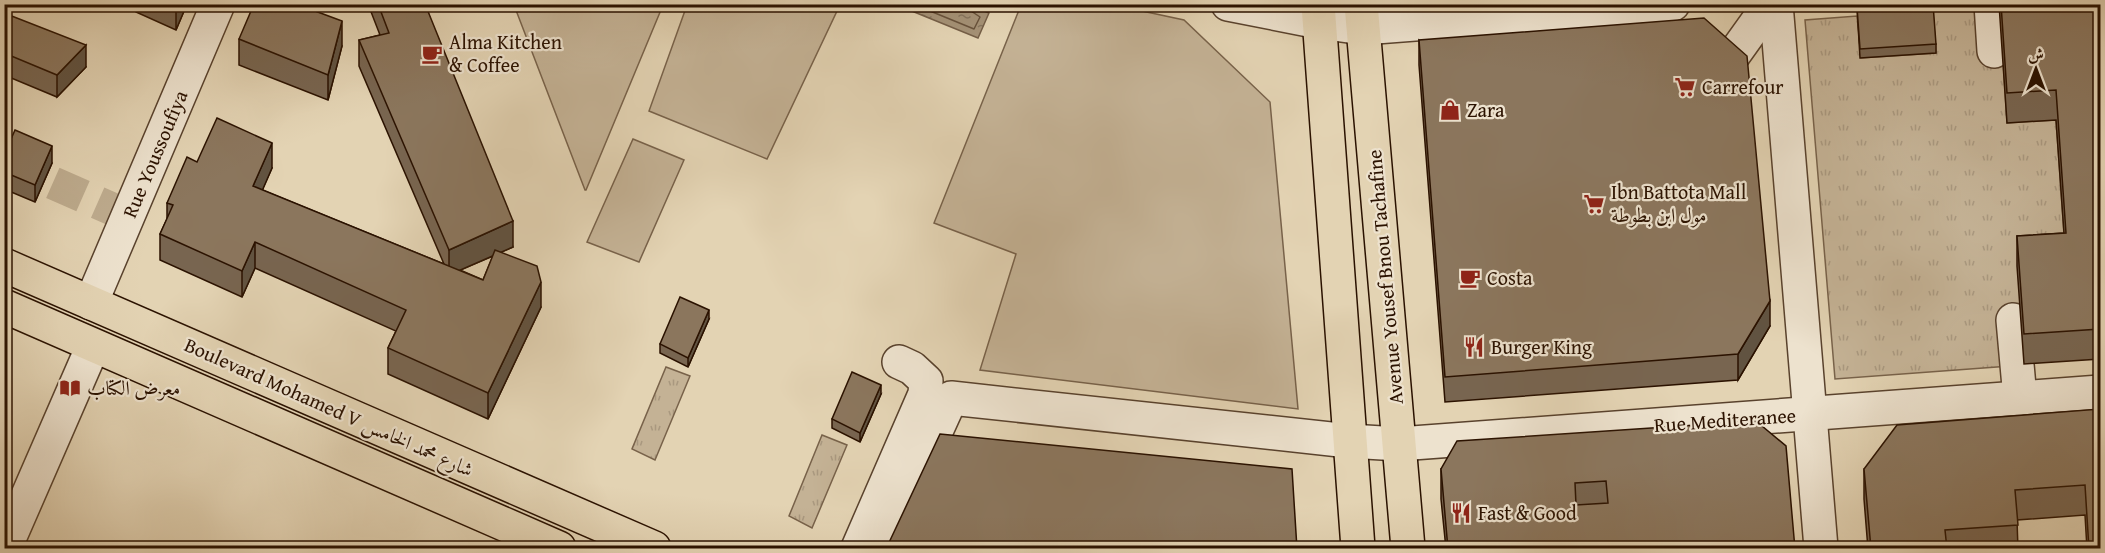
<svg xmlns="http://www.w3.org/2000/svg" width="2105" height="553" viewBox="0 0 2105 553" font-family="'Gentium Book Plus',Amiri,serif">
<defs>
<pattern id="grass-tufts" width="24" height="20" patternUnits="userSpaceOnUse" patternTransform="scale(1.5)"><rect width="24" height="20" fill="#c4b295"/><path d="M3 7l-1-3M5 7V3M7 7l1-3M15 17l-1-3M17 17v-4M19 17l1-3" fill="none" stroke="#a9987f"/></pattern>
<pattern id="water-ripples" width="26" height="14" patternUnits="userSpaceOnUse" patternTransform="scale(1.5)"><rect width="26" height="14" fill="#a49176"/><path d="M2 4q2-2 4 0t4 0M15 11q2-2 4 0t4 0" fill="none" stroke="#86755e"/></pattern>
</defs>
<rect width="100%" height="100%" fill="#e3d3b3"/>
<filter id="stains"><feTurbulence type="fractalNoise" baseFrequency=".00333" numOctaves="4"/><feColorMatrix values="0 0 0 0 .2 0 0 0 0 .09 0 0 0 0 .02 0 0 0 .5 -.17"/></filter>
<radialGradient id="worn" r=".72"><stop offset=".6" stop-color="#630" stop-opacity="0"/><stop offset="1" stop-color="#630" stop-opacity=".3"/></radialGradient>
<!-- grass -->
<g fill="url(#grass-tufts)" stroke="#78624a" stroke-width="1.5">
<path d="M1986,7L2003,60L2007,123L2056,120L2066,263L2020,308L2010,366L1835,379L1805,20L1857,16L1861,58L1936,53L1933,11Z"/>
<path d="M666,367L690,376L655,460L632,449Z"/>
<path d="M822,435L847,445L812,528L789,516Z"/>
</g>
<!-- garden -->
<g fill="#c4b295" stroke="#78624a" stroke-width="1.5">
<path d="M824,4L837,11L767,159L649,111L687,5Z"/>
<path d="M514,5H663L586,190H585Z"/>
<path d="M1021,5H1114L1184,20L1270,102L1298,409L980,370L1016,254L934,223Z"/>
<path d="M633,139L684,160L639,262L587,242Z"/>
</g>
<!-- water -->
<path fill="url(#water-ripples)" stroke="#745e47" stroke-width="1.5" d="M897,5H969L989,13L978,38Z"/>
<g fill="none" stroke-linecap="round" stroke-linejoin="round">
<!-- shore -->
<path stroke="#68523b" stroke-width="1.5" d="M913,4L974,29L980,17L971,11L969,4"/>
<!-- minor-tunnel -->
<path stroke="#beac8f" stroke-width="33" stroke-dasharray="33 16" stroke-linecap="butt" d="M8,163L128,216"/>
<!-- minor casing -->
<g stroke="#59422d" stroke-width="36">
<g id="minor">
<path d="M1228,4L1319,22L1363,28L1673,4"/>
<path d="M1776,4L1821,548"/>
<path d="M1991,4L1994,51"/>
<path d="M1727,64L1770,4"/>
<path d="M91,303L218,4"/>
<path d="M2013,320L2020,398"/>
<path d="M5,548L93,346"/>
<path d="M858,548L925,394L926,381L912,368L899,362"/>
<path d="M883,548L951,398L1349,441L1399,444L2100,392"/>
</g>
</g>
<!-- major casing -->
<g stroke="#2b1200" stroke-width="36">
<g id="major">
<path d="M1318,4L1358,548"/>
<path d="M1361,4L1408,548"/>
<path d="M4,265L654,548"/>
<path d="M4,306L559,548"/>
</g>
</g>
<!-- minor -->
<use href="#minor" stroke="#ede2ce" stroke-width="33"/>
<!-- major -->
<use href="#major" stroke="#e3d3b3" stroke-width="33"/>
</g>
<!-- wall -->
<g fill="#786550" stroke="#2b1200" stroke-width="1.5" fill-rule="evenodd">
<path d="M136,4H187L176,30L136,12Z"/>
<path d="M368,4H425L513,247L501,252L541,307L488,419L388,374V348L396,331L255,268L242,297L160,260V234L167,219V203L197,162L272,168L262,190L444,264L359,66V40L380,35ZM493,256L483,280L460,270Z"/>
<path d="M1999,4H2100V359L2024,364L2017,266V236L2064,233L2056,120L2007,123Z"/>
<path d="M1857,7L1936,44V53L1860,58Z"/>
<path d="M317,12L342,46L328,100L239,65V39Z"/>
<path d="M4,13L86,67L57,97L4,75Z"/>
<path d="M1419,40L1770,326L1738,380L1445,402L1419,65Z"/>
<path d="M4,155L52,163L35,202L4,189Z"/>
<path d="M709,319L688,367L660,353V344Z"/>
<path d="M881,394L860,442L832,428V419Z"/>
<path d="M2100,409V549H2087L2085,515L2017,520L2018,549H1868L1864,499V469Z"/>
<path d="M1756,421L1795,549H1446L1441,499V469Z"/>
</g>
<!-- shaded-wall -->
<g fill="#615341" stroke="#2b1200" stroke-width="1.5">
<path d="M177,4H187L176,30V8Z"/>
<path d="M309,4H321L307,34V8Z"/>
<path d="M342,21V46L328,100V75Z"/>
<path d="M86,45V67L57,97V75Z"/>
<path d="M272,143V168L253,212V186Z"/>
<path d="M52,146V163L35,202V185Z"/>
<path d="M513,221V247L449,275V250Z"/>
<path d="M255,242V268L242,297V271Z"/>
<path d="M541,282V307L488,419V393Z"/>
<path d="M1770,301V326L1738,380V354Z"/>
<path d="M709,310V319L688,367V358Z"/>
<path d="M881,385V394L860,442V433Z"/>
</g>
<!-- building -->
<g fill="#8b765d" stroke="#2b1200" stroke-width="1.5" fill-rule="evenodd">
<path d="M168,4H177L176,8Z"/>
<path d="M254,4H309L307,8L342,21L328,75L239,39Z"/>
<path d="M378,4H425L513,221L449,250L359,40L389,33Z"/>
<path d="M1897,4H1933L1936,44L1860,49L1857,7Z"/>
<path d="M2001,4H2100V329L2024,334L2017,236L2066,233L2056,90L2007,93Z"/>
<path d="M4,13L86,45L57,75L4,53Z"/>
<path d="M1704,18L1747,56L1770,301L1738,354L1445,377L1419,40Z"/>
<path d="M217,118L272,143L253,186L483,280L495,250L537,266L541,282L488,393L388,348L406,310L255,242L242,271L160,234L173,205L167,203L187,157L197,162Z"/>
<path d="M15,130L52,146L35,185L4,172V155Z"/>
<path d="M680,297L709,310L688,358L660,344Z"/>
<path d="M852,372L881,385L860,433L832,419Z"/>
<path d="M2100,409V549H2089L2085,485L2015,490L2018,525L1945,530L1947,549H1871L1864,469L1897,425Z"/>
<path d="M1756,421L1786,446L1795,549H1642V544L1555,549H1448L1441,469L1457,441ZM1606,481L1608,503L1576,505L1575,483Z"/>
<path d="M940,434L1292,469L1297,549H886Z"/>
</g>
<!-- icons -->
<defs>
<g id="cafe-bare" transform="scale(1.62)"><path d="M-5.5-4.5H6V0H3Q3 3.5 0 3.5H-2.5Q-5.5 3.5-5.5 0ZM3-3.2v2h1.7v-2ZM-6 4.5H4V6H-6Z" fill="#8f2418" stroke="#ede2ce" stroke-width="2.5" paint-order="stroke"/></g>
<g id="supermarket-bare" transform="scale(1.62)"><path d="M-6-5.5h2.5l.6 2H6L4.5 2H-2.5L-4.4-4H-6ZM-1.5 3.2a1.3 1.3 0 1 0 .1 0ZM3 3.2a1.3 1.3 0 1 0 .1 0Z" fill="#8f2418" stroke="#ede2ce" stroke-width="2.5" paint-order="stroke"/></g>
<g id="shop-bare" transform="scale(1.62)"><path d="M-5-2.5h2.3a2.7 3.5 0 0 1 5.4 0H5L5.5 6h-11ZM-1.5-2.5h3a1.5 2.3 0 0 0-3 0Z" fill="#8f2418" stroke="#ede2ce" stroke-width="2.5" paint-order="stroke"/></g>
<g id="restaurant-bare" transform="scale(1.62)"><path d="M-5-6h1v4h1v-4h1v4h1v-4h1v5L-1.5 .5V6h-2V.5L-5-1ZM5-6V6H3V1.5H1.5Q1.5-4 5-6Z" fill="#8f2418" stroke="#ede2ce" stroke-width="2.5" paint-order="stroke"/></g>
<g id="library-bare" transform="scale(1.62)"><path d="M-6-4Q-3-5.5-.7-3.5V5Q-3 3-6 4ZM6-4Q3-5.5 .7-3.5V5Q3 3 6 4Z" fill="#8f2418" stroke="#ede2ce" stroke-width="2.5" paint-order="stroke"/></g>
</defs>
<g fill-rule="evenodd">
<use href="#cafe-bare" x="432" y="54"/>
<use href="#supermarket-bare" x="1685" y="87"/>
<use href="#shop-bare" x="1450" y="110"/>
<use href="#supermarket-bare" x="1594" y="204"/>
<use href="#cafe-bare" x="1470" y="278"/>
<use href="#restaurant-bare" x="1474" y="347"/>
<use href="#library-bare" x="70" y="388"/>
<use href="#restaurant-bare" x="1461" y="513"/>
</g>
<g text-anchor="middle" stroke-width="4.5" stroke-linejoin="round" paint-order="stroke">
<!-- poi labels -->
<g font-size="20" fill="#2b1200" stroke="#ede2ce" text-anchor="start">
<text x="449" y="49">Alma Kitchen<tspan x="449" dy="23">&amp; Coffee</tspan></text>
<text x="1702" y="94">Carrefour</text>
<text x="1467" y="117">Zara</text>
<text x="1611" y="199">Ibn Battota Mall<tspan x="1611" dy="23">مول ابن بطوطة</tspan></text>
<text x="1487" y="285">Costa</text>
<text x="1491" y="354">Burger King</text>
<text x="87" y="395">معرض الكتاب</text>
<text x="1478" y="520">Fast &amp; Good</text>
</g>
<!-- street labels -->
<g font-size="20" fill="#2b1200" stroke="#ede2ce">
<text transform="translate(155 154) rotate(-67)" y="7">Rue Youssoufiya</text>
<text transform="translate(1385 277) rotate(-95)" y="7">Avenue Yousef Bnou Tachafine</text>
<text transform="translate(329 407) rotate(24)" y="7">Boulevard Mohamed V شارع محمد الخامس</text>
<text transform="translate(1725 420) rotate(-4)" y="7">Rue Mediteranee</text>
</g>
</g>
<!-- margin -->
<rect width="2105" height="553" fill="none" stroke="#e3d3b3" stroke-width="24"/>
<rect x="6" y="6" width="2093" height="541" fill="none" stroke="#2b1200" stroke-width="3"/>
<rect x="12" y="12" width="2081" height="529" fill="none" stroke="#2b1200" stroke-width="1.5"/>
<!-- north arrow -->
<g transform="translate(2036 69)" stroke="#ede2ce" stroke-width="4.5" paint-order="stroke">
<path d="M0-4.5L10 22L0 15L-10 22Z" fill="#2b1200"/>
<text y="-9" font-size="16" font-weight="bold" text-anchor="middle" fill="#2b1200">ش</text>
</g>
<rect width="100%" height="100%" filter="url(#stains)"/>
<rect width="100%" height="100%" fill="url(#worn)"/>
</svg>
